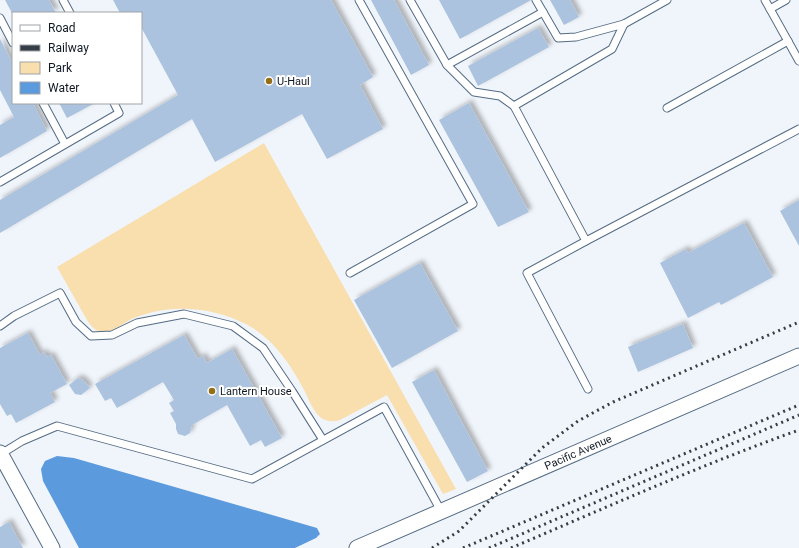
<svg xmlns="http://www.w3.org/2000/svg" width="799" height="548" viewBox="0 0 799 548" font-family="Roboto,sans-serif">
<defs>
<filter id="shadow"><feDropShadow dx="3.5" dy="-3.5" stdDeviation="2" flood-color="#0004"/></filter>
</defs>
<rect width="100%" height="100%" fill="#f0f5fb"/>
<!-- green -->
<path fill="#f9deae" d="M264,143L456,489L443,494L387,395L340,420C333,422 326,422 320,417C312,410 308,397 303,388C288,360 268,332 237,320C203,306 168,305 134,318C124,322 114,332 103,332C96,332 91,326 87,320L57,267Z"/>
<!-- water -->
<path fill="#5c9ade" d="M57,456L74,458L317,528L320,534L316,538L295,548H79L43,481L41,469L45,461Z"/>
<!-- building -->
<g fill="#abc3df" filter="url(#shadow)">
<path d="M5,0H49L56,13H12Z"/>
<path d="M113,0H331L373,77L360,85L383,129L327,159L302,114L215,162L192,119L0,233V200L178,95L141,27V13H120Z"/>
<path d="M371,0H394L429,65L411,75Z"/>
<path d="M439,0H531L460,39Z"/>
<path d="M550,0H570L579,17L564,25Z"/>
<path d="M538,28L549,47L478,86L468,66Z"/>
<path d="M0,39L13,64V103H33L47,131L0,158V125L14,117L0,90Z"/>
<path d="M59,103H95L67,118Z"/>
<path d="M469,103L529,212L498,227L439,120Z"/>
<path d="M799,200V246L780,211Z"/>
<path d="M744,223L773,277L721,305L719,302L688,318L660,263L686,249L688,253Z"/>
<path d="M420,263L458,331L392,368L354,300Z"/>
<path d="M683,324L693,348L638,372L628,347Z"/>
<path d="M28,333L40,355L44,352L47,357L51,355L67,384L50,393L55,402L16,423L11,414L7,416L0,404V348Z"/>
<path d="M184,335L198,359L203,356L207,363L232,349L282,438L265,447L261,440L250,446L227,405L192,425L190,433L185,436L178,434L176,429V424L170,413L174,411L169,403L174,400L163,382L117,408L111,398L105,401L95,384Z"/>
<path d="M434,370L488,471L467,482L412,382Z"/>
<path d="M78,378L83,380L90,388L81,395L75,394L69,385Z"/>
<path d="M9,522L23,548H0V527Z"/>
</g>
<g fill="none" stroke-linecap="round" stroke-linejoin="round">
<!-- lane casing -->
<g stroke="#556b84" stroke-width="9">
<g id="lane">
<path d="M63,0L70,13"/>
<path d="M410,0L447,65L543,12"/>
<path d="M536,0L558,38L576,37L624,24L667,0"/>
<path d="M765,0L799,61"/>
<path d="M770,9L786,0"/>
<path d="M0,18L13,43"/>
<path d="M624,24L612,49L514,106L586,241L799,129"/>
<path d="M447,65L474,92L500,96L514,106"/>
<path d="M43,103L65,144"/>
<path d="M667,108L788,41"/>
<path d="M0,182L119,113L114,103"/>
<path d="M586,241L527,273L588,389"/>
<path d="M350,273L473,204L359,0"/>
<path d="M0,326L14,316L60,293L76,322L91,336L112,335L137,323L184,314L233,326L263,348L292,391L323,440"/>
<path d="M1,454L22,441L57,426L252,479L384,407L441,511"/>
</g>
</g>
<!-- street casing -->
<g stroke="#556b84" stroke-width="17">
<g id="street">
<path d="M0,453L52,548"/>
<path id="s1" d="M357,548L799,356"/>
</g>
</g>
<!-- lane -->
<use href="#lane" stroke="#fff" stroke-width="7"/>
<!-- street -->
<use href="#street" stroke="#fff" stroke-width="15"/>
<!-- rail -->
<g stroke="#353d46" stroke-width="3" stroke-dasharray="2 4" stroke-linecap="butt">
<path d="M432,548L459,531L542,448L578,421L613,402L799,322"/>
<path d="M463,548L799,405"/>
<path d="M489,548L799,415"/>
<path d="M511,548C607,507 701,465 799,430"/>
</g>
</g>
<!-- markers -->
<g fill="#956e18" stroke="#fff" stroke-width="1.5">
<circle cx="269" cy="81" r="4"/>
<circle cx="212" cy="391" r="4"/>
</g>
<g text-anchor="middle" stroke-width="4" stroke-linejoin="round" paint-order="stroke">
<!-- poi labels -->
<g font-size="11" fill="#111923" stroke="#fff" text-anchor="start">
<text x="277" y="85">U-Haul</text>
<text x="220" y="395">Lantern House</text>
</g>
<!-- street labels -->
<g font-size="11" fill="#111923" stroke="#fff">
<text dy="4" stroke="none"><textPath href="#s1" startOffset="241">Pacific Avenue</textPath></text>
</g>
</g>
<!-- legend -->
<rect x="12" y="12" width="130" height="92" fill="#ffffff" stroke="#a0a3a7"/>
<rect x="20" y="25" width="20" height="6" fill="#ffffff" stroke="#a0a3a7"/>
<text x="48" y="32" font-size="12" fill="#111923">Road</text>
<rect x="20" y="45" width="20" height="6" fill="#353d46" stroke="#a0a3a7"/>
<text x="48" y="52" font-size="12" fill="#111923">Railway</text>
<rect x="20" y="62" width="20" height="12" fill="#f9deae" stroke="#a0a3a7"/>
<text x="48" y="72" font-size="12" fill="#111923">Park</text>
<rect x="20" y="82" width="20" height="12" fill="#5c9ade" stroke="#a0a3a7"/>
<text x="48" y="92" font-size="12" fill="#111923">Water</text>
</svg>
